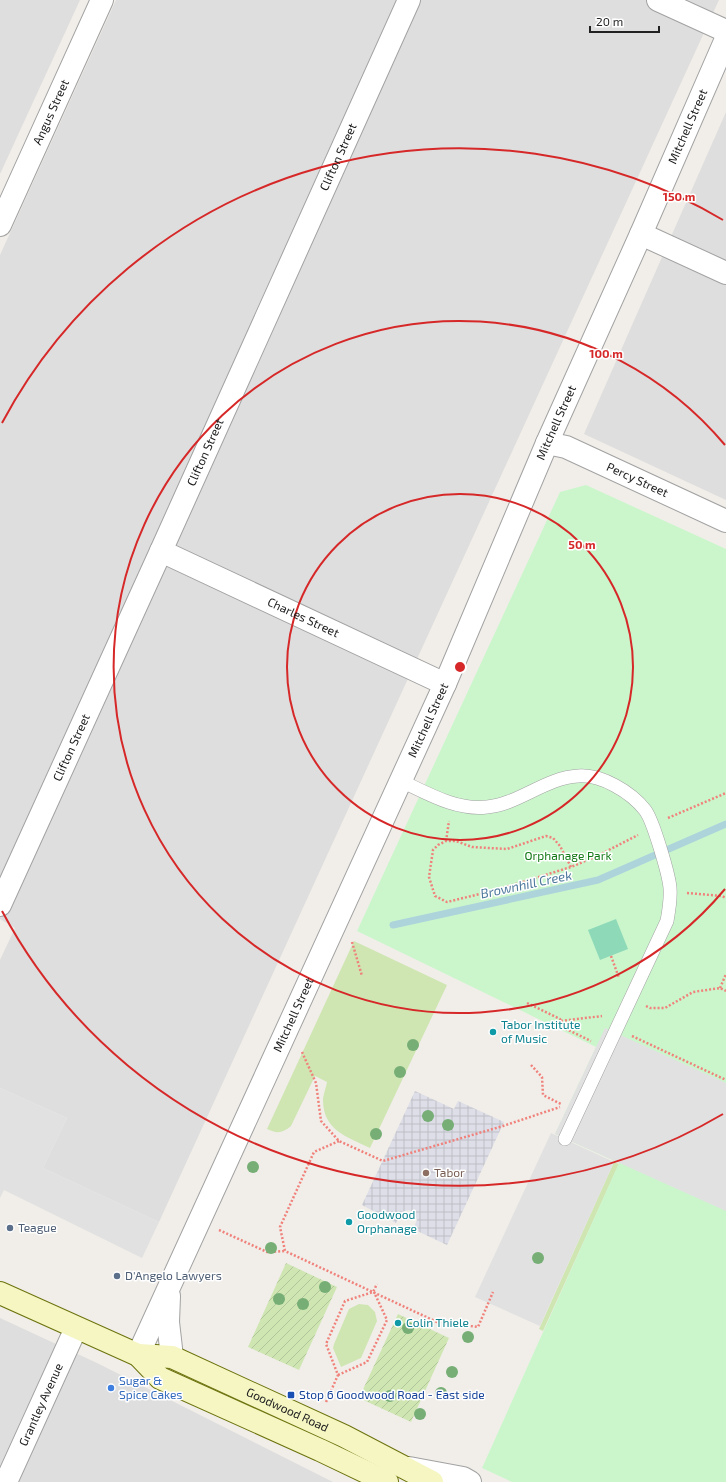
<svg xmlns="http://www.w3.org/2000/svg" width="726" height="1482" viewBox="0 0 726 1482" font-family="'Exo 2',sans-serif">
<defs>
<pattern id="garden-furrows" width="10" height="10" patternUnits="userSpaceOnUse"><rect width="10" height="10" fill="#cfe6b3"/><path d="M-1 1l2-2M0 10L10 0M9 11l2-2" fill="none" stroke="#b1c59a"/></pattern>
<pattern id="plaza-grid" width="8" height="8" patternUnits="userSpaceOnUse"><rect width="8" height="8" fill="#dddee7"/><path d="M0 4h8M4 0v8" fill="none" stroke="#bdbec6"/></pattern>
</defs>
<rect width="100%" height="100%" fill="#f1eee9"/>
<!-- residential -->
<g fill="#dfdede">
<path d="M0,0H80L0,174Z"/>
<path d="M116,0H719L159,1222L43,1168L67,1118L0,1088V960L15,928L0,919V255Z"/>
<path d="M726,112V500L584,434Z"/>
<path d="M0,1318L97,1363L333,1482H0Z"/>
</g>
<!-- grass -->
<g fill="#cfe6b3">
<path d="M354,941L447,985L370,1148C347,1137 323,1130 323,1100C323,1095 326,1088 327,1082L315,1076L291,1126C283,1133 277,1134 267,1129Z"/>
<path d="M614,1162L619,1164L543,1331L539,1329Z"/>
<path d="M359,1304L368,1305L375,1312L377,1321L361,1358L341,1367L333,1348L334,1344L349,1309Z"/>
</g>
<!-- park -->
<path fill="#cbf6cc" d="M586,485L726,549V1482H512L482,1468L619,1163L555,1134L596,1047L357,931L560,492Z"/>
<!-- garden -->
<g fill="url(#garden-furrows)">
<path d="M286,1263L337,1287L299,1370L248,1347Z"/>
<path d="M398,1314L449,1338L411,1422L359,1398Z"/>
</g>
<!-- pitch -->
<path fill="#8dd9b8" d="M616,919L628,949L600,960L588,930Z"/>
<!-- parking -->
<g fill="#e1e1e1">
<path d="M605,1028L726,1083V1211L555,1134Z"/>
<path d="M0,1088L67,1118L43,1168L159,1222L142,1258L4,1190L0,1198Z"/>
<path d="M551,1133L614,1162L540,1326L475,1297Z"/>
</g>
<!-- plaza -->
<path fill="url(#plaza-grid)" d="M415,1091L454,1109L458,1101L504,1122L447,1245L413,1229L417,1220L415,1213L409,1210L401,1212L396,1223L362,1205Z"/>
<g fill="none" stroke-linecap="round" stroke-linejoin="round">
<!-- stream -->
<path stroke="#add3db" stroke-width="7" d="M393,925L598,880L726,824"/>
<!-- service casing -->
<g stroke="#a2a2a2" stroke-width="14">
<path id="service" d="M401,781C427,793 457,811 487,807C519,804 545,778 578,776C601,774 631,792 645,810C653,820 669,875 670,888C671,899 669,910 667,921L565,1139"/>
</g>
<!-- minor casing -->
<g stroke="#a2a2a2" stroke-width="24">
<g id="minor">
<path d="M658,0L726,31"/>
<path id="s1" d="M0,225L102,0"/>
<path d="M641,234L726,273"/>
<path id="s2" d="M547,443L566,447L726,521"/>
<path id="s3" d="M161,551L445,684"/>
<path id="s4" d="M0,905L161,551L409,0"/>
<path d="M409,1468L463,1478L470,1482"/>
<path id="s5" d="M6,1482L76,1328"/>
</g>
</g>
<!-- tertiary casing -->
<g stroke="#a2a2a2" stroke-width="24">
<g id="tertiary">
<path d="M169,1296L168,1322L172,1357"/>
<path id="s6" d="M138,1355L445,684L547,443L641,234L726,39"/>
</g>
</g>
<!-- secondary casing -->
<g stroke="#6d730e" stroke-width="24">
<g id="secondary">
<path d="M0,1293L138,1355L160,1378L320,1450L387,1482"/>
<path id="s7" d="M138,1355L172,1357L344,1436L432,1482"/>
</g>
</g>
<!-- path -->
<g stroke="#f0817b" stroke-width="2.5" stroke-dasharray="2 2" stroke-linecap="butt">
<path d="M668,818L726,793"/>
<path d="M446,841L449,821"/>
<path d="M571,867L560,846L553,838L546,836L507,849L472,847L456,841H446L438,845L433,850L429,877L435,896L447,902L500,889L571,867L597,856L638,835"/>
<path d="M687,893L722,896L726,898"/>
<path d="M352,942L362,976"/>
<path d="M611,956L619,978"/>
<path d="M720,988L726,974"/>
<path d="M527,1003L560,1019L564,1028L591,1041"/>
<path d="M646,1006L650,1008H665L693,992L720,988L726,991"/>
<path d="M561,1021L602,1016"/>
<path d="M632,1036L726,1080"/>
<path d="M302,1052L316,1083L321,1121L339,1141L383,1161L503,1126L560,1107"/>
<path d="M531,1065L542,1077L543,1095L561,1104"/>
<path d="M339,1141L314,1152L280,1227L285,1251L437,1322L478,1327L493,1292"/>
<path d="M219,1230L267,1252L285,1251"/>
<path d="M338,1375L367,1362L387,1320L374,1292"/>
<path d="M326,1402L338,1375L326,1344L345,1301L373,1292L377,1284"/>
</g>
<!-- service -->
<use href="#service" stroke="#fff" stroke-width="13"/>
<!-- minor -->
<use href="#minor" stroke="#fff" stroke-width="22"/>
<!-- tertiary -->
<use href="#tertiary" stroke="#fff" stroke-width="22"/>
<!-- secondary -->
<use href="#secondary" stroke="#f5f6c2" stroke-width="22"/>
</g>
<!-- trees -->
<g fill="#77ae76">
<circle cx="413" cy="1045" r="6"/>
<circle cx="400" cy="1072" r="6"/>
<circle cx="428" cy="1116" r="6"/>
<circle cx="448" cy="1125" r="6"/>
<circle cx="376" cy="1134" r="6"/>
<circle cx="253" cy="1167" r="6"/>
<circle cx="271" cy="1248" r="6"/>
<circle cx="538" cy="1258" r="6"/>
<circle cx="325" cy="1287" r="6"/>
<circle cx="279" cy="1299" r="6"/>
<circle cx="303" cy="1304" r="6"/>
<circle cx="408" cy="1328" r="6"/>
<circle cx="468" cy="1337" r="6"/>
<circle cx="452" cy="1372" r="6"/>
<circle cx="441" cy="1393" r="6"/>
<circle cx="390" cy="1396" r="6"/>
<circle cx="420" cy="1414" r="6"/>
</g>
<!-- distance rings -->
<g fill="none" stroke="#d62828" stroke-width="2">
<circle cx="460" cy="667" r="173"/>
<path d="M725 889A346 346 0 1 1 725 445"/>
<path d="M723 1114A519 519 0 0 1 2 911M2 423A519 519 0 0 1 723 220"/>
</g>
<!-- markers -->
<g fill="#0f9aa8" stroke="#fff" stroke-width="1.5">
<circle cx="493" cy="1032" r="4"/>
<circle cx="349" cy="1222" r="4"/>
<circle cx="398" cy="1323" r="4"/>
</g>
<circle fill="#8d6e63" stroke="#fff" stroke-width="1.5" cx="426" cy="1173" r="4"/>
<g fill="#5c6f8a" stroke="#fff" stroke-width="1.5">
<circle cx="10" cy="1228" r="4"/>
<circle cx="117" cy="1276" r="4"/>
</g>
<circle fill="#3f7fe0" stroke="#fff" stroke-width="1.5" cx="111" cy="1388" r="4"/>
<rect fill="#1a4fb4" stroke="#fff" stroke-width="1.5" x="287" y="1391" width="8" height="8" rx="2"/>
<g text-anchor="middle" stroke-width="3" stroke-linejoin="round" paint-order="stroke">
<!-- street labels -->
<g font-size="12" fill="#212121" stroke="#fff">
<text dy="4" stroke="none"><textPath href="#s1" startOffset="124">Angus Street</textPath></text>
<text dy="4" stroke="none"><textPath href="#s6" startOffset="1346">Mitchell Street</textPath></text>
<text dy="4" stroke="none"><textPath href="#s4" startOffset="821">Clifton Street</textPath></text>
<text dy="4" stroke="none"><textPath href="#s6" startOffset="1022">Mitchell Street</textPath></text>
<text dy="4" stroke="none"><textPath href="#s4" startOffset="497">Clifton Street</textPath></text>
<text dy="4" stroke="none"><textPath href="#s2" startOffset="98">Percy Street</textPath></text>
<text dy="4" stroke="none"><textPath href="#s3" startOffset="157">Charles Street</textPath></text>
<text dy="4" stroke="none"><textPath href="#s6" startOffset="698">Mitchell Street</textPath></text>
<text dy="4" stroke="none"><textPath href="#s4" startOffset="173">Clifton Street</textPath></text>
<text dy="4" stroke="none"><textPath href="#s6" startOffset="374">Mitchell Street</textPath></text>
<text dy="4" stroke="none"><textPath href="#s5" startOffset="85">Grantley Avenue</textPath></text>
<text dy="4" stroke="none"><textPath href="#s7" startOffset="161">Goodwood Road</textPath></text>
</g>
<!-- park labels -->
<g font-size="12" fill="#147a18" stroke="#fff">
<text x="568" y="860">Orphanage Park</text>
</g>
<!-- culture labels -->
<g font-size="12" fill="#0d838f" stroke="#fff" text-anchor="start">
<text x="501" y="1029">Tabor Institute<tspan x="501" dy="14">of Music</tspan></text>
<text x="357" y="1219">Goodwood<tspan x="357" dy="14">Orphanage</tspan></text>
<text x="406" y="1327">Colin Thiele</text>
</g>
<!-- education labels -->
<g font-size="12" fill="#785e54" stroke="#fff" text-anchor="start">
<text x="434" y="1177">Tabor</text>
</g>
<!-- service labels -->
<g font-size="12" fill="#4e5e75" stroke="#fff" text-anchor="start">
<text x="18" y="1232">Teague</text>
<text x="125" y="1280">D'Angelo Lawyers</text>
</g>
<!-- shop labels -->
<g font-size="12" fill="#366cbe" stroke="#fff" text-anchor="start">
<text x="119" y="1385">Sugar &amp;<tspan x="119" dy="14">Spice Cakes</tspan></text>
</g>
<!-- transit labels -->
<g font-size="12" fill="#164399" stroke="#fff" text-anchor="start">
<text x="299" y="1399">Stop 6 Goodwood Road - East side</text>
</g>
<!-- water labels -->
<g font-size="13" font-style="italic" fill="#4d789c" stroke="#fff">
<text transform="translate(526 884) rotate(-12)" y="5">Brownhill Creek</text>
</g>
</g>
<circle cx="460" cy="667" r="6" fill="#d62828" stroke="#fff" stroke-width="2"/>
<g font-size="12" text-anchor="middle" font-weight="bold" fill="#d62828" stroke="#fff" stroke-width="3" stroke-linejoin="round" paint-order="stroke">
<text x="679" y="201">150 m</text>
<text x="606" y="358">100 m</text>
<text x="582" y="549">50 m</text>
</g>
<!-- scale -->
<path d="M590 26v6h69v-6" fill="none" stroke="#212121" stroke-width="2"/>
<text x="596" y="26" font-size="12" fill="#212121" stroke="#ffffff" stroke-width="3" paint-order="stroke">20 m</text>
</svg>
